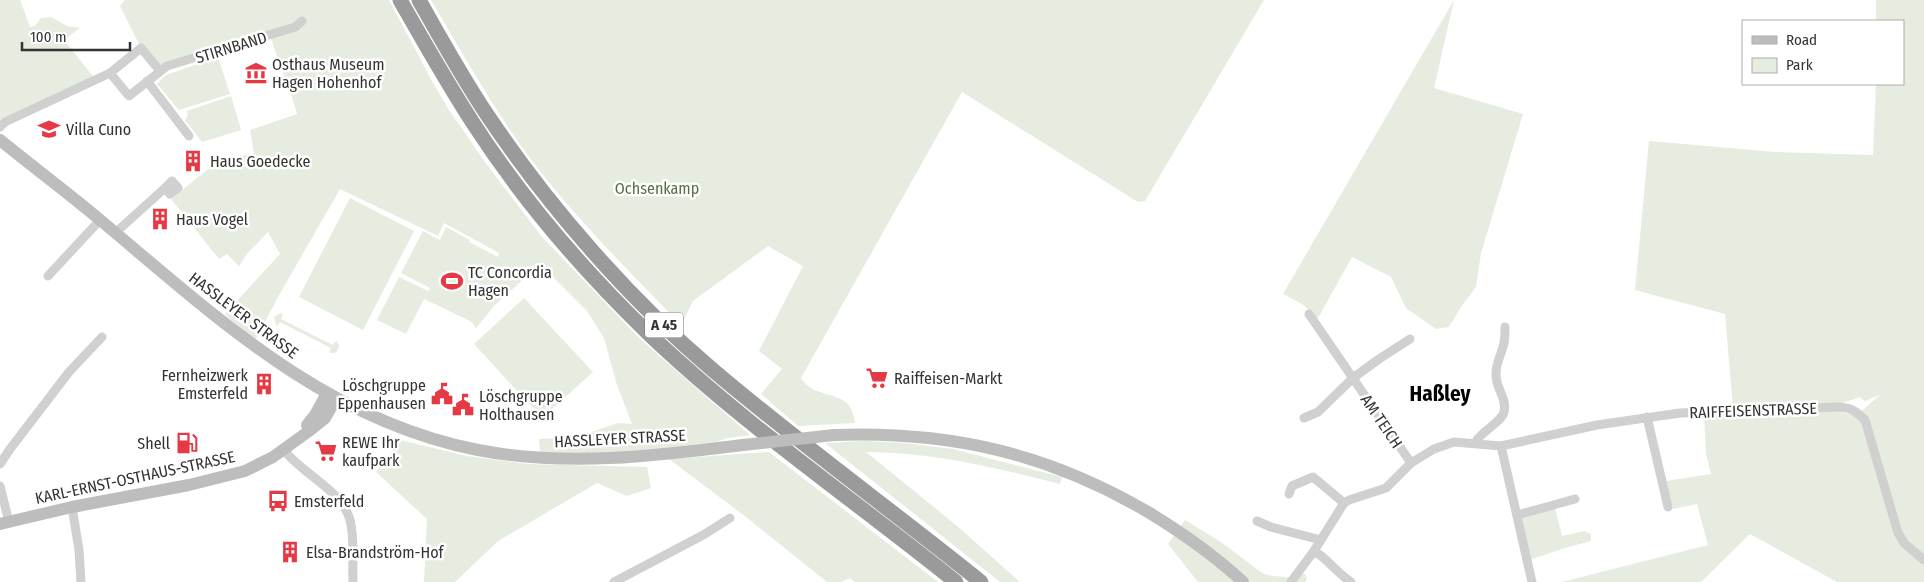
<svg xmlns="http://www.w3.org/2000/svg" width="1924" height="582" viewBox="0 0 1924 582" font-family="'Fira Sans Condensed',sans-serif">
<rect width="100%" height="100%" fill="#fff"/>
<!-- green -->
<g fill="#e6ecdf">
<path d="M0,0H20L30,27L35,26L41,18L51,17L67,26L80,28L64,40L96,80L0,120Z"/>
<path d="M125,0H389L432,81L449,110L485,162L542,237L641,340L750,435L728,438L716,442C658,449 599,456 540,452L539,439L577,437L618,423L632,424L617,385L604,338L587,311L540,264L495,305L476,328L472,322L424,299L430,288L401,273L423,231L440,240L446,227L470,240L469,242L498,257L499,253L444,223L438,236L340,189L278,297L256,339L241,329L225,314L280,254L268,232L246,255L239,266L227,254L219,259L171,199L217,162L254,153L250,130L297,114C290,88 279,64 271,38L162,69L139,44L120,6Z"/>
<path d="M431,0H1264L1145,201L1138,202L962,92L801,378C817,403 852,386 855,423L798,426L761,394L782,369L759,351L803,266L768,246L693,301L681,325C629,271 575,218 530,158C493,108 463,54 431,0Z"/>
<path d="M1454,0L1434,88L1523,114L1481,253L1476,287L1461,307L1449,327L1436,329L1406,308L1391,277L1352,257L1318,318L1302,304L1283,294Z"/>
<path d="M1876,0H1924V582H1837L1750,534L1701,582H1562L1708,545L1697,504L1673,509L1666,481L1711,474L1706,454L1704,415L1837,411L1856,416L1880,395L1865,401L1860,397L1837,405L1733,408L1725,314L1635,290L1649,141L1775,152L1873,155L1876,84H1903V21H1876Z"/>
<path d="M218,57L230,94L179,110L157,84L166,75Z"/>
<path d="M231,96L241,130L202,142L185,120L188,115L187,111Z"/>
<path d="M350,198L414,231L363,330L299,297Z"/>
<path d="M399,277L428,291L406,334L377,320Z"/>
<path d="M524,298L593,372L542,418L474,344Z"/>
<path d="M281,313L283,314L281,319L333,345L336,341L339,345C339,351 335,355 329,352L331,348L280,322L277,326L276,325L274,317Z"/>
<path d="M400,440L467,456L528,464L647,467L651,488L627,496L597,483L498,541L455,582H424L427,519L376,472Z"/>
<path d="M865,441L904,443L953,449L1062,477L1060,484C997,468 932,452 866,452L956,525L1020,582H1000L825,443Z"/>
<path d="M769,452L938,582H855L850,578L841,582H827L746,517L669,459Z"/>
<path d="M1555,508L1562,536L1585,531L1591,534V541L1565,548L1529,560L1522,518Z"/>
<path d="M1185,520L1221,542L1262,573L1272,576L1289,577L1305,574L1307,579L1305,582H1198L1168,544Z"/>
</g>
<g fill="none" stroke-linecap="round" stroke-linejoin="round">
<!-- street -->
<g stroke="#d0d0d0" stroke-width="9">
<path d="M110,73L129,96L167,66L295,27L302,21"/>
<path d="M147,81L189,136"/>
<path d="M0,127L5,122L110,73L141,48L160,71"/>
<path d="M115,233L165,188L170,194L178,188L172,181L165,188"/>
<path d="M48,276L100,220"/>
<path d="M1309,314L1411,463"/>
<path d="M1647,417L1668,507"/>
<path d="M1304,418L1318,412L1353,378L1379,359L1410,339"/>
<path d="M1475,443C1481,431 1501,423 1504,412C1507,401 1499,391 1497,382C1493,368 1501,356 1504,343C1505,338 1505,332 1505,327"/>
<path d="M1501,446L1532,582"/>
<path d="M284,450C302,474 342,490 350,520C355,539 352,562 353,582"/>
<path d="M0,464L10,449L69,372L102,337"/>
<path d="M0,486L9,522"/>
<path d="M1289,494L1292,486L1313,477L1344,503"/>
<path d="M72,507L79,550L81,582"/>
<path d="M1517,515L1575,499"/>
<path d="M1257,521L1271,527L1321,540"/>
<path d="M1314,551C1328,559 1337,573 1351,582"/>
<path d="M614,582L705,534L730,518"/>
<path d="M1291,582L1314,551L1344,503L1349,500L1386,488L1411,463L1434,449L1454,442L1501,446L1597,425L1680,413L1837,407C1850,407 1856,411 1865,420L1898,533L1905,544L1924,560"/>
</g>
<!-- secondary -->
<g stroke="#bdbdbd" stroke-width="12">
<path d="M0,140C33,167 67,192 99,219C215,316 324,420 478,450C566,467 655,456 743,445"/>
<path d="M307,425L315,415L327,393"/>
<path d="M834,435C951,431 1047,453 1148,512C1181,532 1214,555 1243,582"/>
<path d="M0,524L72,507L189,485L245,471L273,457L309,431L325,418L336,399"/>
</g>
<!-- highway -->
<g stroke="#9a9a9a" stroke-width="15">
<path d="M400,0C424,42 447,83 473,123C522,199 583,270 648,333C743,424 853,499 956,582"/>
<path d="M419,0C441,39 463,79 488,116C549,207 630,300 714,371C800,444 893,511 981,582"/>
</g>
<!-- secondary-bridge -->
<path stroke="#bdbdbd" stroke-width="12" d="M743,445L834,435"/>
</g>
<!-- icons -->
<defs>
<g id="museum-bare" transform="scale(1.725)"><path d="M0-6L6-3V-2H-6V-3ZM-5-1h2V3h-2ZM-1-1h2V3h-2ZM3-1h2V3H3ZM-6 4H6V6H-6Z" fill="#e63946" stroke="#fff" stroke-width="2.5" paint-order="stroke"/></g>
<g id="school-bare" transform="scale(1.725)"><path d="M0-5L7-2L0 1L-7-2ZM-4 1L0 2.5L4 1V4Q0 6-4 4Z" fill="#e63946" stroke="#fff" stroke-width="2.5" paint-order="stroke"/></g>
<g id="building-bare" transform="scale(1.725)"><path d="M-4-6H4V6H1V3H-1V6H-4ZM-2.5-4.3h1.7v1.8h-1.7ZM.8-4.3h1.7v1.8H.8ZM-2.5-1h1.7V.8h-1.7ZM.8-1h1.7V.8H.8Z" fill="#e63946" stroke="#fff" stroke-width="2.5" paint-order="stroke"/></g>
<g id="stadium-bare" transform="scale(1.725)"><path d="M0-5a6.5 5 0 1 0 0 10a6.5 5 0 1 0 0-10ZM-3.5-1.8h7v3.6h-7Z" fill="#e63946" stroke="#fff" stroke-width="2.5" paint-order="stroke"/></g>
<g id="supermarket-bare" transform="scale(1.725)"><path d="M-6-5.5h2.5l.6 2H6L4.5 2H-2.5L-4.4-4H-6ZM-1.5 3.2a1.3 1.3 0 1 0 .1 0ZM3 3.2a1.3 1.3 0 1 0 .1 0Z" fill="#e63946" stroke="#fff" stroke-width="2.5" paint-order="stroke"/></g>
<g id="civic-bare" transform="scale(1.725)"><path d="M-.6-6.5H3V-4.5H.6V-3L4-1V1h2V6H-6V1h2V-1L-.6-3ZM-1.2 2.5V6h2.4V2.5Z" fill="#e63946" stroke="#fff" stroke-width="2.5" paint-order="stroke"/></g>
<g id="fuel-bare" transform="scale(1.725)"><path d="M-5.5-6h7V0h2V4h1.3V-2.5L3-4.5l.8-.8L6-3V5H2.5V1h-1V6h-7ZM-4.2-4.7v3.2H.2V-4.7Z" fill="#e63946" stroke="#fff" stroke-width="2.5" paint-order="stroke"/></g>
<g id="bus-bare" transform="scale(1.725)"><path d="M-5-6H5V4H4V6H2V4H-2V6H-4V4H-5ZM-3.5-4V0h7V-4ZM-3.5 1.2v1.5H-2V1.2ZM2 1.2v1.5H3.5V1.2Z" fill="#e63946" stroke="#fff" stroke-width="2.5" paint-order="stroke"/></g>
</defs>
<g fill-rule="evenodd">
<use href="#museum-bare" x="256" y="73"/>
<use href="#school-bare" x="49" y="129"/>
<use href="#building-bare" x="193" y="161"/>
<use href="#building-bare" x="160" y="219"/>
<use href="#stadium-bare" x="452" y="281"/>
<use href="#supermarket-bare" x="877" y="378"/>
<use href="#building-bare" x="264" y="384"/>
<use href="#civic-bare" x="442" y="394"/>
<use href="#civic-bare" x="463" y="405"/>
<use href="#fuel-bare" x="187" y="443"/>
<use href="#supermarket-bare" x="326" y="451"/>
<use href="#bus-bare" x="278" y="501"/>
<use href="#building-bare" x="290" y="552"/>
</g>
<g text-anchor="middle" stroke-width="5" stroke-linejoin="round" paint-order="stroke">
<!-- shield labels -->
<rect fill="#fff" stroke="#707070" stroke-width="1" x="645" y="312.5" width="38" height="25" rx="4"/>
<g font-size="15" font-weight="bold" fill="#333">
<text x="664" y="330">A 45</text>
</g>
<!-- street labels -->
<g font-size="16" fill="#333" stroke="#fff">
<text transform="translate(231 47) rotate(-17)" y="6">STIRNBAND</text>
<text transform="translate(244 315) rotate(37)" y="6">HASSLEYER STRASSE</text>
<text transform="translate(1753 410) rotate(-2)" y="6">RAIFFEISENSTRASSE</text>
<text transform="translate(1382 421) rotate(56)" y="6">AM TEICH</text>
<text transform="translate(620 438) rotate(-3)" y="6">HASSLEYER STRASSE</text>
<text transform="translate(135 477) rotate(-12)" y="6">KARL-ERNST-OSTHAUS-STRASSE</text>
</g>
<!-- poi labels -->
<g font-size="16" fill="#333" stroke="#fff" text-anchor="start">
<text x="272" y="70">Osthaus Museum<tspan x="272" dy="18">Hagen Hohenhof</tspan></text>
<text x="66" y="135">Villa Cuno</text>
<text x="210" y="167">Haus Goedecke</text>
<text x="176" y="225">Haus Vogel</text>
<text x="468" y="278">TC Concordia<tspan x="468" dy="18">Hagen</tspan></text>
<text x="248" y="381" text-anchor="end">Fernheizwerk<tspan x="248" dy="18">Emsterfeld</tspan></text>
<text x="894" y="384">Raiffeisen-Markt</text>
<text x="426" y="391" text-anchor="end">Löschgruppe<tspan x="426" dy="18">Eppenhausen</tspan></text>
<text x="479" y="402">Löschgruppe<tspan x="479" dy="18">Holthausen</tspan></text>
<text x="342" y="448">REWE Ihr<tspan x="342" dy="18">kaufpark</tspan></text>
<text x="170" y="449" text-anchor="end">Shell</text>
<text x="294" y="507">Emsterfeld</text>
<text x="306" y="558">Elsa-Brandström-Hof</text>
</g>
<!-- park labels -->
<g font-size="16" fill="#56703f" stroke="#fff">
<text x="657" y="194">Ochsenkamp</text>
</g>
<!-- district labels -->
<g font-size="21" font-weight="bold" fill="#000" stroke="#fff">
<text x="1440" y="401">Haßley</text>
</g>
</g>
<!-- legend -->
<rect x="1742" y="20" width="162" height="65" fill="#ffffff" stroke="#adadad"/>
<rect x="1752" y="36" width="25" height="8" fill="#bdbdbd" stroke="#adadad"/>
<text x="1786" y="45" font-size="15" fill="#333333">Road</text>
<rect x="1752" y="58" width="25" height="15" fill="#e6ecdf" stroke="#adadad"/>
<text x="1786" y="70" font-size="15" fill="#333333">Park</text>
<!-- scale -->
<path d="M22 42v8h108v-8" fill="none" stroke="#333333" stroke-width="2.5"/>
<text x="30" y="42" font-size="15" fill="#333333" stroke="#ffffff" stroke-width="4" paint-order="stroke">100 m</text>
</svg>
